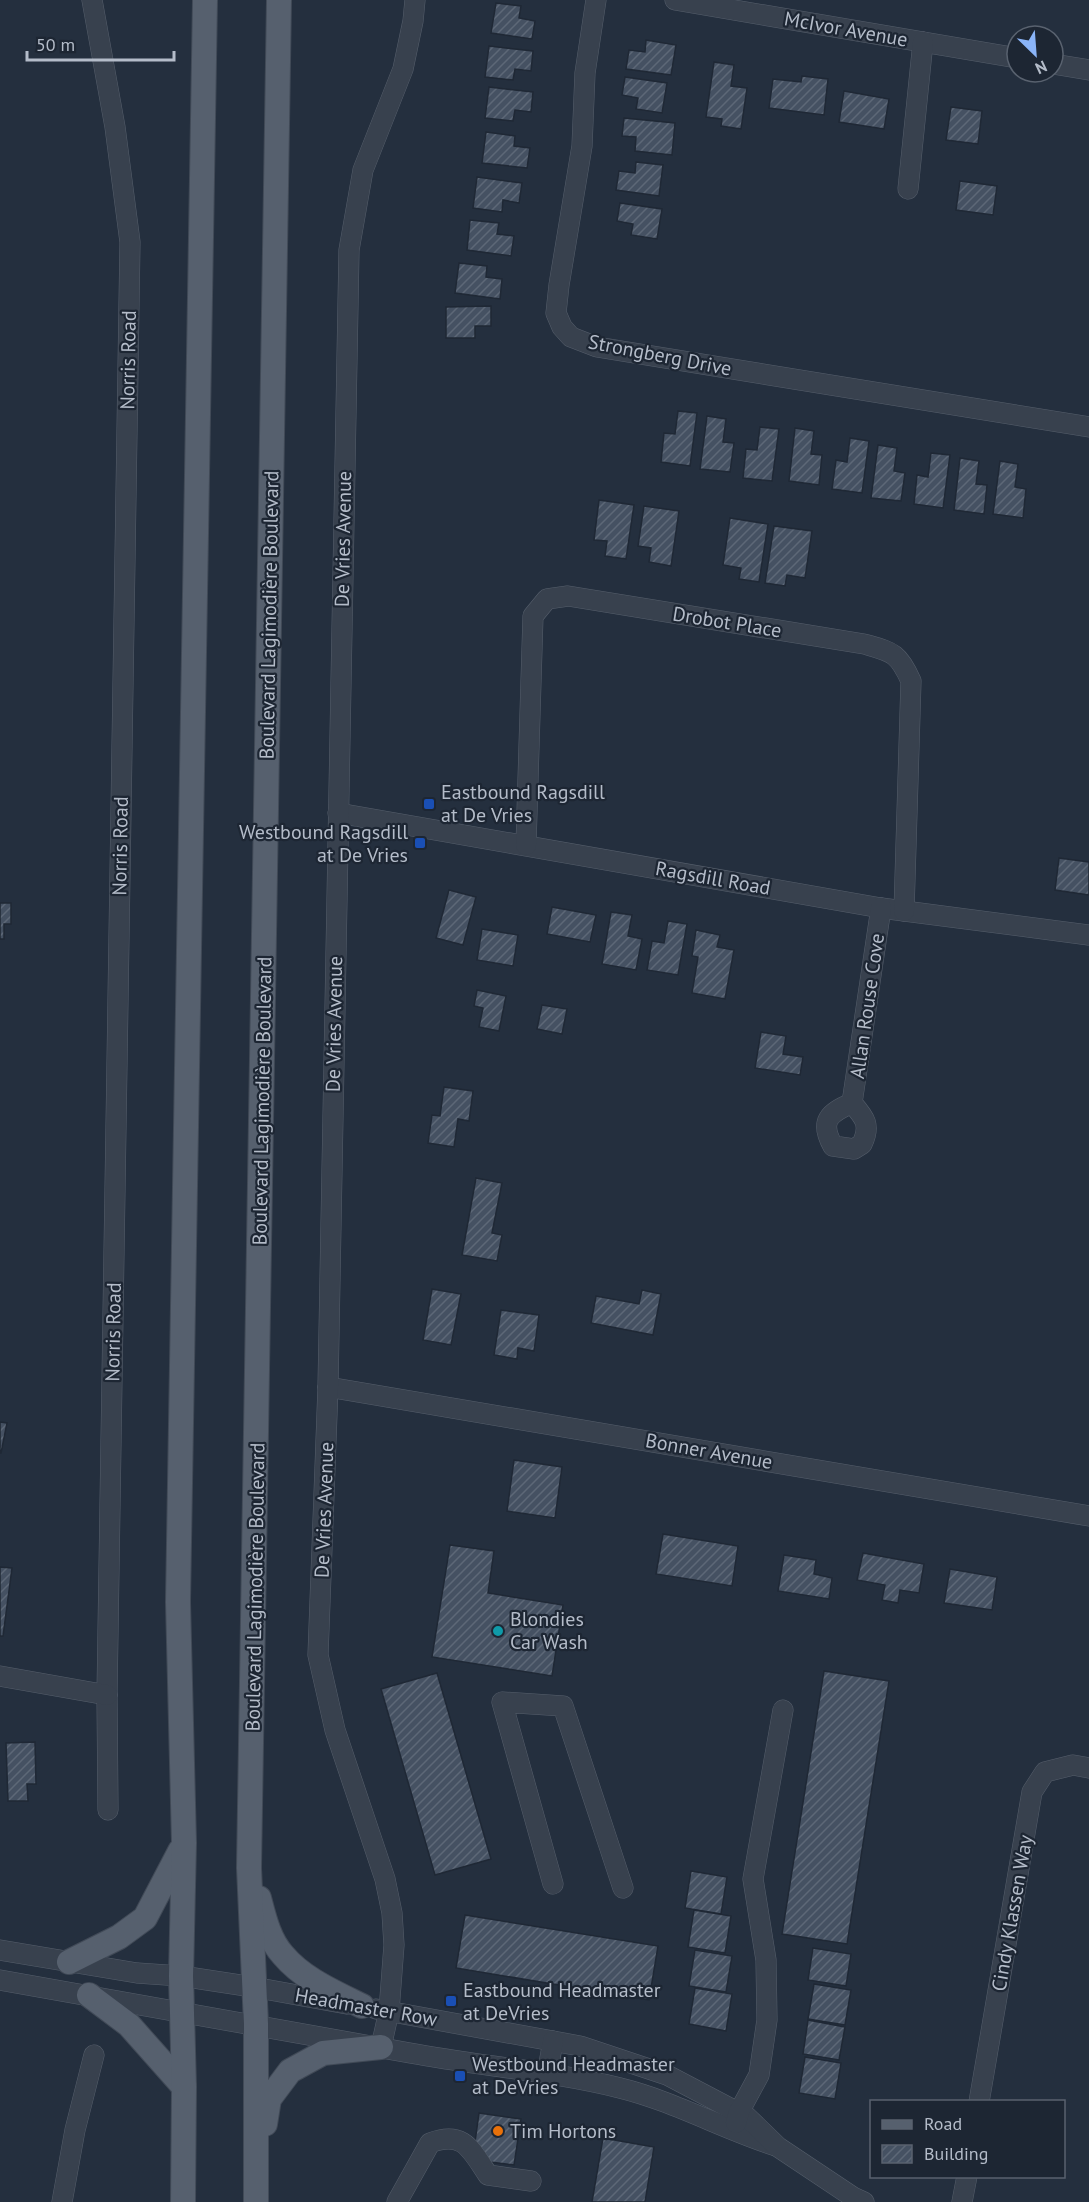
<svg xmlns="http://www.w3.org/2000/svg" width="1089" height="2202" viewBox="0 0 1089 2202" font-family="'PT Sans',sans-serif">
<defs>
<pattern id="building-hatch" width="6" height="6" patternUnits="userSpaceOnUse" patternTransform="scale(1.5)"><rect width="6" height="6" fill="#455162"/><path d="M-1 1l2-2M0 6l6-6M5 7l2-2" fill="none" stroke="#5d6877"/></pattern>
</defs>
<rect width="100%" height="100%" fill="#242f3e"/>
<!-- building -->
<g fill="url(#building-hatch)" stroke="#1f2835" stroke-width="1.5">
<path d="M496,3L521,6L519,18L535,21L532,39L491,33Z"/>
<path d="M646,40L676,45L671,75L626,69L629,50L645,52Z"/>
<path d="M489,46L533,51L531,71L515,69L513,80L485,77Z"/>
<path d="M714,62L734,65L731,86L747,88L741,129L721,126L722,119L706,117Z"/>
<path d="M802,76L828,79L824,115L769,108L773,79L801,82Z"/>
<path d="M625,77L667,83L662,113L636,109L638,98L622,95Z"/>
<path d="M489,87L533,92L531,112L515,110L513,121L485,118Z"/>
<path d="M844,91L889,99L884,129L839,122Z"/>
<path d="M951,107L982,111L978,144L946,140Z"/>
<path d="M624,118L675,123L672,155L635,151L636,137L622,136Z"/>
<path d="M486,132L515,136L514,146L530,148L527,168L482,163Z"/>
<path d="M636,162L663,165L659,196L616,190L619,171L635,173Z"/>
<path d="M477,177L522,183L519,203L503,200L502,212L473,208Z"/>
<path d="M960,181L997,186L993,215L956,210Z"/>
<path d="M620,203L662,209L657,239L631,235L633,224L617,221Z"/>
<path d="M470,220L499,223L497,234L514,236L511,256L467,250Z"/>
<path d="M459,263L487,266L486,277L502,279L500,299L455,293Z"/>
<path d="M491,306V326H475V338H446V307Z"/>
<path d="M678,411L697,413L690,466L661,462L664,433L675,434Z"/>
<path d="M707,416L726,419L723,442L734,443L730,472L700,469Z"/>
<path d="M760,427L779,429L772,481L743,478L746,449L757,450Z"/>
<path d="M795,428L814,431L811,454L822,455L819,485L789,481Z"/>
<path d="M850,438L869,441L862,493L832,489L836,460L847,462Z"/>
<path d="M878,445L897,448L894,471L905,473L901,501L871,498Z"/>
<path d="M931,453L950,455L943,508L914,504L917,475L928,477Z"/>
<path d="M960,458L979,461L976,484L987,485L984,514L954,510Z"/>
<path d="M1000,461L1018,464L1015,487L1026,489L1023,518L993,514Z"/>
<path d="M599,500L634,505L626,559L605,556L607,541L594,540Z"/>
<path d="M644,506L679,511L671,566L649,562L651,548L638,546Z"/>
<path d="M730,518L768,524L759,582L739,579L741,568L723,565Z"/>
<path d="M774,526L812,531L805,578L787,575L785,586L765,583Z"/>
<path d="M1059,858L1089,862V895L1055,890Z"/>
<path d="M449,890L476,897L463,945L436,938Z"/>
<path d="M0,903H11V924H4V939H0Z"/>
<path d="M552,907L596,915L590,942L547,934Z"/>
<path d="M611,912L632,915L628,936L642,939L636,970L602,964Z"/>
<path d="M668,921L687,924L678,975L647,970L652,941L664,943Z"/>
<path d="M482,929L518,935L513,966L477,960Z"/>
<path d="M696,930L720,935L717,947L734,950L725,999L692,993L698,957L692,956Z"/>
<path d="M477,990L506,996L499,1031L479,1027L483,1008L474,1006Z"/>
<path d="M542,1005L567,1009L562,1034L537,1029Z"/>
<path d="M761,1032L786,1036L783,1054L803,1057L800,1075L755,1068Z"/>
<path d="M444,1087L473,1091L469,1121L458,1119L454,1147L428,1143L432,1115L440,1116Z"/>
<path d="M476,1178L502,1183L492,1233L502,1235L497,1261L462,1255Z"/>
<path d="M432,1289L461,1294L451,1345L423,1340Z"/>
<path d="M642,1290L661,1294L653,1335L591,1323L596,1296L639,1304Z"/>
<path d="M501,1310L539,1315L534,1351L518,1348L517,1359L494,1355Z"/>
<path d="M0,1422L7,1423L1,1453H0Z"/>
<path d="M514,1460L562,1467L555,1518L507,1511Z"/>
<path d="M663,1534L738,1546L732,1586L656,1574Z"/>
<path d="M450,1545L494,1551L488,1593L563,1605L552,1676L432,1657Z"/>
<path d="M863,1553L924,1564L919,1593L900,1590L898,1603L882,1600L885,1585L857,1580Z"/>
<path d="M784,1555L816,1560L814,1574L832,1578L829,1599L778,1591Z"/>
<path d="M0,1567L12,1568L3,1636H0Z"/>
<path d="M950,1569L997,1577L992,1610L944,1603Z"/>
<path d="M824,1671L889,1681L847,1944L782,1934Z"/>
<path d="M437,1673L491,1859L435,1875L381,1689Z"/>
<path d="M35,1742L36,1784H27L28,1801H8L6,1743Z"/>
<path d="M691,1871L727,1877L721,1914L685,1908Z"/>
<path d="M694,1910L731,1916L725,1953L688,1947Z"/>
<path d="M465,1915L658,1946L649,2000L456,1968Z"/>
<path d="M813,1948L851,1954L846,1986L808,1980Z"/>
<path d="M695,1950L732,1956L726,1992L689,1986Z"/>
<path d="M814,1984L851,1990L845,2025L808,2019Z"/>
<path d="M695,1988L732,1994L726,2031L689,2024Z"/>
<path d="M808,2020L845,2027L839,2060L803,2054Z"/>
<path d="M805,2057L841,2063L835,2099L799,2093Z"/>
<path d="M479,2113L521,2119L514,2165L490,2162L475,2142Z"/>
<path d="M603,2138L654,2147L645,2202H592Z"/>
</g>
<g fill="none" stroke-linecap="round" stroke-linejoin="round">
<!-- minor casing -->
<g stroke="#565f6c" stroke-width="21">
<g id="minor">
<path d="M92,0L115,127L130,242L107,1695L108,1810"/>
<path d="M596,0L585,73L582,146L559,285L556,313L562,327L571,337L597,347L1089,427"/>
<path d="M675,0L1017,58"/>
<path d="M1053,64L1089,70"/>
<path d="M908,189L923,42"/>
<path d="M338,813L881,908L1089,935"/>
<path d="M526,845L533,616L547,599L568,596L864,644C892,652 898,652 911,681L904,911"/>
<path d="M852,1103C829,1113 819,1121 833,1146L854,1149L862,1144C871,1125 865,1118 852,1103L881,908"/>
<path d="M328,1387L1089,1516"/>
<path d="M0,1676L107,1695"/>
<path d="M553,1884L502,1702L563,1706L623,1888"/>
<path d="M0,1950L137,1973L181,1976L253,1987L347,2004"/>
<path d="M0,1980C137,2004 274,2028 410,2053C479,2066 552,2071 620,2088C673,2101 721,2128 773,2145"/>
<path d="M376,2009L580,2046L667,2075L747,2117L778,2147L853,2197L864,2202"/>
<path d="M381,2047L389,2011L394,1945L392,1913L385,1879L335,1730L318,1655L328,1387L349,250L363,170L403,69L413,21L415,0"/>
<path d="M547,2075L553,2041"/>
<path d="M979,2102L1032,1792L1045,1772L1073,1765L1089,1768"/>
<path d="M736,2123L739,2112L759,2075L767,2020L766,1960L753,1879L783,1710"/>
<path d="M62,2202L75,2130L94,2055"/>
<path d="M397,2202L430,2143C464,2130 471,2150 488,2175L531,2181"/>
<path d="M962,2202L967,2176"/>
</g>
</g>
<!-- major casing -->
<g stroke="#414a57" stroke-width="26">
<g id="major">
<path d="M259,1898C264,1917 269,1940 283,1955C303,1979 334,1992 362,2006"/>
<path d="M69,1962L119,1937L145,1918L180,1851"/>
<path d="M89,1995L129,2025L184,2087"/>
<path d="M265,2124L269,2099L290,2071L323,2053L381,2047"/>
<path d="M183,2202L184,2087L181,1976L184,1843L178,1602L205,0"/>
<path d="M256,2202V2024L249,1868L279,0"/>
</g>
</g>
<!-- minor -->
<use href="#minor" stroke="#38414e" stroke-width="20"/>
<!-- major -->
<use href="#major" stroke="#56606e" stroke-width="24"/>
</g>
<!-- markers -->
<g fill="#1a4fb4" stroke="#1d2633" stroke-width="2">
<rect x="423" y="798" width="12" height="12" rx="3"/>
<rect x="414" y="837" width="12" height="12" rx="3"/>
<rect x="445" y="1995" width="12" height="12" rx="3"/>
<rect x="454" y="2070" width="12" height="12" rx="3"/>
</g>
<circle fill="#0f9aa8" stroke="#1d2633" stroke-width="2" cx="498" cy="1631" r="6"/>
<circle fill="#e8710a" stroke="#1d2633" stroke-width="2" cx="498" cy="2131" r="6"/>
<g text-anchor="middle" stroke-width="4.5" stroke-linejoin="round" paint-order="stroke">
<!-- street labels -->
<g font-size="20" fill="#b4bcc9" stroke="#1d2633">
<text transform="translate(846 29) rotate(10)" y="7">McIvor Avenue</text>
<text transform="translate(660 355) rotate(11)" y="7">Strongberg Drive</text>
<text transform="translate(128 360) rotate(-89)" y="7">Norris Road</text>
<text transform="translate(343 539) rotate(-89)" y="7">De Vries Avenue</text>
<text transform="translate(269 615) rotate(-89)" y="7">Boulevard Lagimodière Boulevard</text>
<text transform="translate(727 622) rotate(9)" y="7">Drobot Place</text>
<text transform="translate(120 846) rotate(-89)" y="7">Norris Road</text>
<text transform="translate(713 878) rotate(10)" y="7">Ragsdill Road</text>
<text transform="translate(867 1006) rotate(-82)" y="7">Allan Rouse Cove</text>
<text transform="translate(334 1024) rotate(-89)" y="7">De Vries Avenue</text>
<text transform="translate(262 1101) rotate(-89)" y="7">Boulevard Lagimodière Boulevard</text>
<text transform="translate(113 1332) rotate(-89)" y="7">Norris Road</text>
<text transform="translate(709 1451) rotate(10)" y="7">Bonner Avenue</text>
<text transform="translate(324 1510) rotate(-88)" y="7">De Vries Avenue</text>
<text transform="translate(255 1587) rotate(-89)" y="7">Boulevard Lagimodière Boulevard</text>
<text transform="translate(1012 1913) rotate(-80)" y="7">Cindy Klassen Way</text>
<text transform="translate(366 2007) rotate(10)" y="7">Headmaster Row</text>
</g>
<!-- poi labels -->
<g font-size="20" fill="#b4bcc9" stroke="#1d2633" text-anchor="start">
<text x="441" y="799">Eastbound Ragsdill<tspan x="441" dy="23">at De Vries</tspan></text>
<text x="408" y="839" text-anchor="end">Westbound Ragsdill<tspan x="408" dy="23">at De Vries</tspan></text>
<text x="510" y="1626">Blondies<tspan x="510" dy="23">Car Wash</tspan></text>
<text x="463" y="1997">Eastbound Headmaster<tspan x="463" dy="23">at DeVries</tspan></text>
<text x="472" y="2071">Westbound Headmaster<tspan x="472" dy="23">at DeVries</tspan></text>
<text x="510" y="2138">Tim Hortons</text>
</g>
</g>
<!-- legend -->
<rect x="870" y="2100" width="195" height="78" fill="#1d2633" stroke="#59626f" stroke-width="1.5"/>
<rect x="882" y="2120" width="30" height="9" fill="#56606e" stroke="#59626f" stroke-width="1.5"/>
<text x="924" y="2130" font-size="18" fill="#b4bcc9">Road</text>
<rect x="882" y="2145" width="30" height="18" fill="url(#building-hatch)" stroke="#59626f" stroke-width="1.5"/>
<text x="924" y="2160" font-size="18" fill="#b4bcc9">Building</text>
<!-- north arrow -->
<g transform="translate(1035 54) rotate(155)"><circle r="28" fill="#1d2633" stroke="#59626f" stroke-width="1.5"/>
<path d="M0-4.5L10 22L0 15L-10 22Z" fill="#8ab4f8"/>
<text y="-9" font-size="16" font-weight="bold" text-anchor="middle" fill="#b4bcc9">N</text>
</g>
<!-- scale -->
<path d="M27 51v9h147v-9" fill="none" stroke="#b4bcc9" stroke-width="3"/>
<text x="36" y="51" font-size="18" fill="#b4bcc9" stroke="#1d2633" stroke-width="4.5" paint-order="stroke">50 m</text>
</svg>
